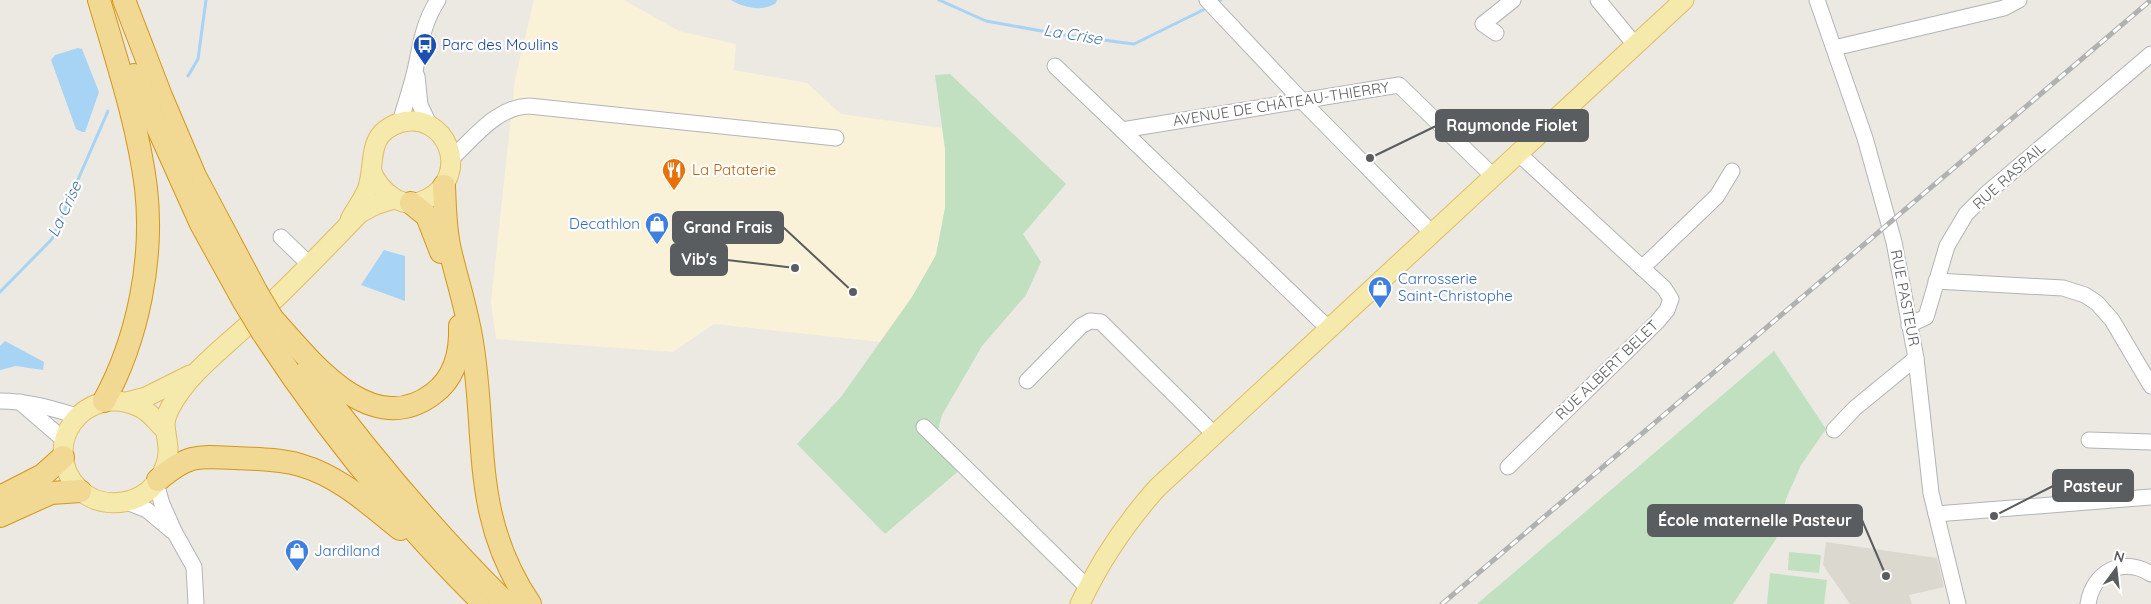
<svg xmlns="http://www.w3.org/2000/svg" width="2151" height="604" viewBox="0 0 2151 604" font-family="Quicksand,sans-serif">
<rect width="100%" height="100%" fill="#ebe9e1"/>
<!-- commercial -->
<path fill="#f9f1d8" d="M534,0H624L679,31L736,44L734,70L807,83L841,114L942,128L945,149V208L936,255L912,297L881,342L714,324L673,352L496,339L491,302L515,79Z"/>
<!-- education -->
<path fill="#dbd8d0" d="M1826,542L1937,558L1944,587L1909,595L1912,604H1850L1823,565Z"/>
<!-- green -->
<g fill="#c0e0c0">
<path d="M950,74L1066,184L1023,234L1041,262L1026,295L982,346L942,415L935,442L962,468L885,534L797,444L841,397L912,297L936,255L945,208V149L935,75Z"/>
<path d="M1774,351L1826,429L1801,465L1786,499L1776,539L1733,604H1477Z"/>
<path d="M1789,552L1821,555L1819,573L1788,570Z"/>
<path d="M1770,573L1827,580L1824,604H1767Z"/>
</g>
<!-- water -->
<g fill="#a7d4f5">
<path d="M731,0H777L776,3C763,12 744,8 731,0Z"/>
<path d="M78,48L82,49L99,92L85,132H82L76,129L51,60L55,55Z"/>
<path d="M384,250L405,256V301L361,285Z"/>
<path d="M5,341L44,362L43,370L16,366L0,370V346Z"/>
</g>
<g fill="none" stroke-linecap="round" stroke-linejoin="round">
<!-- stream -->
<g stroke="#a7d4f5" stroke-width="3">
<path d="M939,0L986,21L1064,35L1134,44L1203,10"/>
<path d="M1220,0H1221"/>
<path d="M188,76L198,59L206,0"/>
<path d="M0,292L52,239L108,111"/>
</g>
<!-- minor casing -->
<g stroke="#b2b4b7" stroke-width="17">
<g id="minor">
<path d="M1207,0L1306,105L1433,234"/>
<path d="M1598,0L1636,46"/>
<path d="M1817,0L1865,138L1894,242L1916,358L1931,493L1958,604"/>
<path d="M1496,33L1483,24L1513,0"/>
<path d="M1834,48L2004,8L2019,0"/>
<path d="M1055,66L1122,130"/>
<path d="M417,76L420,105L430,126"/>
<path d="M400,123C405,104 412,86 416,66C421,42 424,21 438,0"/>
<path d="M452,158C474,138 496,107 529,106L836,138"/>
<path d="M281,237L310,265"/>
<path d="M1642,268L1717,196L1732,171"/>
<path d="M1936,281L2063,288L2085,295L2097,303L2112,320L2151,386"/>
<path d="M1909,325L1926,317L1947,246L1966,214L1986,194L2151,54"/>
<path d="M1329,329L1122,130L1399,85L1494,177"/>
<path d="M1027,381L1081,326L1090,321L1101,322L1214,434"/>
<path d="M0,401C27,401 51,408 77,416"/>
<path d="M20,402L64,440"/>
<path d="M924,427L1088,588"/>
<path d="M1834,430L1855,408L1916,358"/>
<path d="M2089,440L2151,442"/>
<path d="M1508,467L1657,322L1667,310L1671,299L1664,288L1519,154"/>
<path d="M156,483L162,504L175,533L194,567L196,604"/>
<path d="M127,502L147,510L172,531"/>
<path d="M1936,514L2151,497"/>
<path d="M2088,604C2093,572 2122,556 2151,574"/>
</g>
</g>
<!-- major casing -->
<g stroke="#e1bd64" stroke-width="21">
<g id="major">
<path d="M350,220C355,210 363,200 367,190C377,164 364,135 399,123C446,109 473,175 427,199C403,212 380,192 371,170"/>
<path d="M127,402L146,397L190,375"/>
<path d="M164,429C156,421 149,411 139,407C85,381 37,446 79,489C97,507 128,507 148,491C160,481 169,464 168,448C167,431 161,425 170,408C189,372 225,347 253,320C290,286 325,249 360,213L375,205L394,199"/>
<path d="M1080,604C1100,561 1125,524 1157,488L1684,0"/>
</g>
</g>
<!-- highway casing -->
<g stroke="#d49718" stroke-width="24">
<g id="highway">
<path d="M99,0C117,62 138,124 146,188C154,259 138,339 104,401"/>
<path d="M124,0L161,96L195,176L256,291"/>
<path d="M134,75L201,224L243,300"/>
<path d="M444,186C445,207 445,229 450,250C457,280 467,310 472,342C488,440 470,515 530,604"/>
<path d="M411,203L427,216L441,252"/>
<path d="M272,318C309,359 370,441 433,394C455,378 461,352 460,326"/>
<path d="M263,333C327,431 401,522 484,604"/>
<path d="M307,371C368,453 434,532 507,604"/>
<path d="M158,480C189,454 197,456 236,458C257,459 279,459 300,465C339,476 369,504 400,529"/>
<path d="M0,497L43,475L63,457"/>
<path d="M0,516L51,493L80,491"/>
</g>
</g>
<!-- minor -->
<use href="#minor" stroke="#fff" stroke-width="15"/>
<!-- major -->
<use href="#major" stroke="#f5e9ac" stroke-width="19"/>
<!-- highway -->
<use href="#highway" stroke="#f1d893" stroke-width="22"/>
<!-- rail casing -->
<g stroke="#b0b1b1" stroke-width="5">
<path id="rail" d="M1442,604L2151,0"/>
</g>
<!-- rail -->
<use href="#rail" stroke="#fff" stroke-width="3" stroke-dasharray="9" stroke-linecap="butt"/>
<!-- highway-bridge casing -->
<g stroke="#d49718" stroke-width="24" stroke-linecap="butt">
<g id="highway-bridge">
<path d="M256,291L272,318"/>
<path d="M243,300L263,333"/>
</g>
</g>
<!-- highway-bridge -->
<use href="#highway-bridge" stroke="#f1d893" stroke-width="22"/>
</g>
<!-- icons -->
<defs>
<g id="bus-pin" transform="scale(1.25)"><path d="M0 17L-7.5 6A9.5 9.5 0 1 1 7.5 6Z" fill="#1a4fb4" stroke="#fff"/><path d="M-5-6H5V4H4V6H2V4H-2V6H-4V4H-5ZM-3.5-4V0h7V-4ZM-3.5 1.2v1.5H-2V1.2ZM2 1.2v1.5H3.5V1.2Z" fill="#fff"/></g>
<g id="restaurant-pin" transform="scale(1.25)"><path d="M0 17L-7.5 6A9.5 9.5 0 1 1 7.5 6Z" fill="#e8710a" stroke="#fff"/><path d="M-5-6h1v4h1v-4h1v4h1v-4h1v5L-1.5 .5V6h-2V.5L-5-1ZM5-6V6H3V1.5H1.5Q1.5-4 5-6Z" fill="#fff"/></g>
<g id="shop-pin" transform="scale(1.25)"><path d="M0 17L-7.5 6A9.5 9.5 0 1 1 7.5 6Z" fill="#3f7fe0" stroke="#fff"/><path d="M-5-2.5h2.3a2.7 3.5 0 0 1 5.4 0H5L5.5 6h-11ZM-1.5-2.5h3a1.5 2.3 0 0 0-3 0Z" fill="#fff"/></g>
</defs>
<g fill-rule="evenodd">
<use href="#bus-pin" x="425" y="45"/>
<use href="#restaurant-pin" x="674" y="170"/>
<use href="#shop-pin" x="657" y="224"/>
<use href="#shop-pin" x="1380" y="288"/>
<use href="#shop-pin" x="297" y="551"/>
</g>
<g text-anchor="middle" stroke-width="4.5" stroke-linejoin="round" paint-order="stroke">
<!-- transit labels -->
<g font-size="15" fill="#164399" stroke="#fff" text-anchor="start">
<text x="442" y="50">Parc des Moulins</text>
</g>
<!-- street labels -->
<g font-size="15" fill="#5a5d60" stroke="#fff">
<text transform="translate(1281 104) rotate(-9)" y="5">AVENUE DE CHÂTEAU-THIERRY</text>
<text transform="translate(2009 176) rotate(-42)" y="5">RUE RASPAIL</text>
<text transform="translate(1905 298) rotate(79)" y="5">RUE PASTEUR</text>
<text transform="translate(1607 370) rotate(-44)" y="5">RUE ALBERT BELET</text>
</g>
<!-- food labels -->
<g font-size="15" fill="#c56008" stroke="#fff" text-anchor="start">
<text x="692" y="175">La Pataterie</text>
</g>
<!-- shop labels -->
<g font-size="15" fill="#366cbe" stroke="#fff" text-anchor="start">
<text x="640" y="229" text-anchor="end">Decathlon</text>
<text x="1398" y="284">Carrosserie<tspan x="1398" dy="17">Saint-Christophe</tspan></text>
<text x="314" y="556">Jardiland</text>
</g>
<!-- water labels -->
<g font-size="16" font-style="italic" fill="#4876a5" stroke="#fff">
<text transform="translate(1073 34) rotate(9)" y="6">La Crise</text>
<text transform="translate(64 209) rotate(-65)" y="6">La Crise</text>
</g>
</g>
<!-- callouts -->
<path fill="none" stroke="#5a5d60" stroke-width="2" d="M1370 158L1436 126M853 292L783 227M795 268L727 260M1994 516L2053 486M1886 576L1862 520"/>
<g fill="#5a5d60" stroke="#fff" stroke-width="2">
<circle cx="1370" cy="158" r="5"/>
<circle cx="853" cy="292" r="5"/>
<circle cx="795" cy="268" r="5"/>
<circle cx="1994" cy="516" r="5"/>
<circle cx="1886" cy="576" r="5"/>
</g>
<g fill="#5a5d60" stroke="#5a5d60" stroke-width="2">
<rect x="1436" y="110" width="152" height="31" rx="5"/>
<rect x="673" y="212" width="110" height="31" rx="5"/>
<rect x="671" y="244" width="56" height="31" rx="5"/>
<rect x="2053" y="470" width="80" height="31" rx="5"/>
<rect x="1648" y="505" width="214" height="31" rx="5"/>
</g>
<g font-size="16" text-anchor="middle" font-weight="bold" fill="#fff">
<text x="1512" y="131">Raymonde Fiolet</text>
<text x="728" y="233">Grand Frais</text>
<text x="699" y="265">Vib's</text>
<text x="2093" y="492">Pasteur</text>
<text x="1755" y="526">École maternelle Pasteur</text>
</g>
<!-- north arrow -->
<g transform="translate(2116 569) rotate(15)" stroke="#ffffff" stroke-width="4" paint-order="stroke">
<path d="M0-4L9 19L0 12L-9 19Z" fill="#5a5d60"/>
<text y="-8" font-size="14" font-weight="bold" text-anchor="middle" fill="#5a5d60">N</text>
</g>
</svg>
